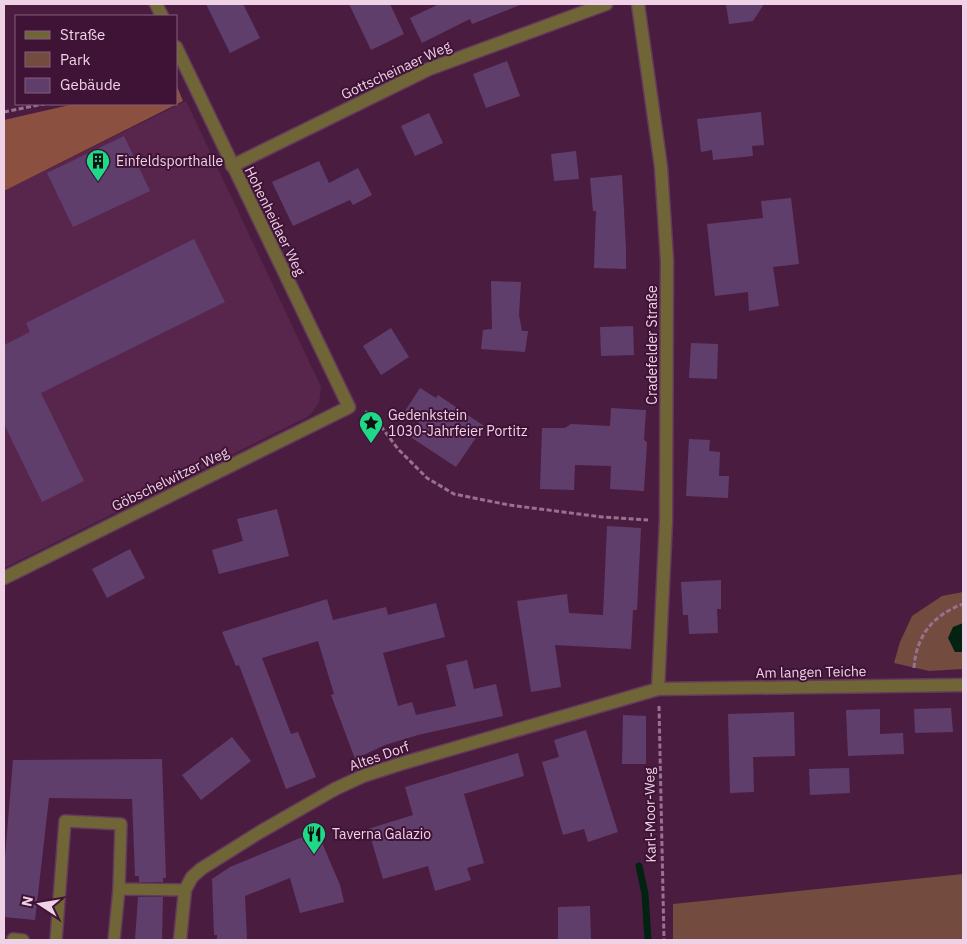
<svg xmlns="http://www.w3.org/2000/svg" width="967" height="944" viewBox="0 0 967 944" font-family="'IBM Plex Sans',sans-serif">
<rect width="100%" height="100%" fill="#4a1d40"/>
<!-- built -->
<path fill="#58264c" d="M186,101L321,387L319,403L309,416L4,568V191Z"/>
<!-- green -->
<g fill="#734b3f">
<path d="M963,592V669L929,671L894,663L900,642L912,616L942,596Z"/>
<path d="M963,874V940H673V904Z"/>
</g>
<!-- forest -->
<path fill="#8b503f" d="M176,84L183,101L4,191V120L74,104H176Z"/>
<!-- water -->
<path fill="#022312" d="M963,623V652H955L948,638L953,627Z"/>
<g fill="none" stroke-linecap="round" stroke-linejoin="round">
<!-- stream -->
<path stroke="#022312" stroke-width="7" d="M639,866L645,894L648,940"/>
</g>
<!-- building -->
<g fill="#603e6c">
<path d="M206,4H243L260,38L230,53Z"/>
<path d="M349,4H390L404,34L371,50Z"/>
<path d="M439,4H520V5L472,24L470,19L422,43L410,18Z"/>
<path d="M726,4H764L753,21L729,24Z"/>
<path d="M507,61L520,96L486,108L473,74Z"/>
<path d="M761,112L764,145L752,146L753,156L713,160L712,150L701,152L697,119Z"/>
<path d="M429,113L443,143L415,156L401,126Z"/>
<path d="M124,136L150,191L73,227L47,173Z"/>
<path d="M576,151L579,179L554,181L551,154Z"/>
<path d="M319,161L329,183L358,168L372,195L353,205L350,200L293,226L272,182Z"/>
<path d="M622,175L626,248V269L594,268L596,211H593L590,178Z"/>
<path d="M791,198L799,264L773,267L779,306L749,311L748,292L715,296L707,224L763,218L761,201Z"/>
<path d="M194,239L225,302L41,393L84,481L42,502L4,424V345L30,332L26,323Z"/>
<path d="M491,281L521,282L519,315L522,331H528L525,352L481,349L483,330L492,329Z"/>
<path d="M633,326L634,355L601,356L600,327Z"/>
<path d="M391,328L409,357L381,375L363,346Z"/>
<path d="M691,343L718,344L717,379L689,378Z"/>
<path d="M420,388L436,398L438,395L484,426L456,467L409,436L420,420L405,411Z"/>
<path d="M611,408L646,410L644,440L647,442L644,491L610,489L611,466L575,465L574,490L540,489L542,428H565L571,424L610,426Z"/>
<path d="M689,439L710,440L709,451L720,452L719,476H729L728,498L686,496Z"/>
<path d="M277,509L289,556L219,574L212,550L243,541L237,519Z"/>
<path d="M607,526L641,528L637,610H633L631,649L555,645L561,687L531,692L517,601L567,594L569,613L603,615Z"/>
<path d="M130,549L145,578L107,598L92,569Z"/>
<path d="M721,580V609H717L718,633L689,634L688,615H683L681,582Z"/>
<path d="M327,599L333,620L386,607L388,615L436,603L445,637L383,653L398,706L412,702L416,715L456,706L446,665L467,660L474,689L496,684L503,716L418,735L385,745L355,759L331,695L334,694L318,641L262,658L291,734L298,732L316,777L286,789L239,665L236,666L222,632Z"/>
<path d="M951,708L953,732L915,733L914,709Z"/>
<path d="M880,709V734L903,733L904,754L848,756L846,710Z"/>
<path d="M794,712L795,756L753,757L754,792L730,793L728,714Z"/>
<path d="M623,715L646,716V764H622Z"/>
<path d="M586,730L618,832L588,842L584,829L563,835L542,762L559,757L554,740Z"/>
<path d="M232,737L251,761L201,800L182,775Z"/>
<path d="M518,753L524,776L464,794L484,863L467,868L471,880L435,891L428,866L383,879L368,829L413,815L405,787Z"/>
<path d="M162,759L166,878H163V882H139V876H135L132,799L49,798L35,920L4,917V869L13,760Z"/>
<path d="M849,768L850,793L810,795L809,769Z"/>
<path d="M317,831L340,885L344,902L300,913L290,878L245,896L247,940H217V935H214L212,879L230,867Z"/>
<path d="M138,897H163L162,940H135Z"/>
<path d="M590,906L591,940H558V907Z"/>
</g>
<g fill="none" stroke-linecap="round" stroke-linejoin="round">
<!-- lane casing -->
<g stroke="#643a5b" stroke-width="14">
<g id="lane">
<path d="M13,939L23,940"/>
<path d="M56,940L65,821L121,824L119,889L185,890"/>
<path d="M114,940L119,889"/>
</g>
</g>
<!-- street casing -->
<g stroke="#643a5b" stroke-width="15">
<g id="street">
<path d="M156,4L162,16"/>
<path d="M638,4L661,167L667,260L666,521L658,689"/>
<path d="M232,166L429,69L606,4"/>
<path d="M4,578L349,407L176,47"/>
<path d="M180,940L185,890L192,877L201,869L260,832L335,789L363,776L400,764L658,689L963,685"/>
</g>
</g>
<!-- path -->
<g stroke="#97718d" stroke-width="3" stroke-dasharray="5 2.5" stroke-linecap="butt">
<path d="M4,112L44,104"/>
<path d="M365,412L371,413L398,449L427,478L454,494L509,505L602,517L648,520"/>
<path d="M914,668C916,636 933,615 963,604"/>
<path d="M659,706L664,940"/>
</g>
<!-- lane -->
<use href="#lane" stroke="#6f6537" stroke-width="11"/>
<!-- street -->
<use href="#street" stroke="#6f6537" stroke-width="12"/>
</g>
<!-- icons -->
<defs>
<g id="building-pin" transform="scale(1.25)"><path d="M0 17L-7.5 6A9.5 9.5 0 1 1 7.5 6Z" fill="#1dd988" stroke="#3f1335"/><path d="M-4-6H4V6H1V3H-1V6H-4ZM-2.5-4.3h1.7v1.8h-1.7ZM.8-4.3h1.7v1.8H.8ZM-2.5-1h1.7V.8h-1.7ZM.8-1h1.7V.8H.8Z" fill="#111"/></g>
<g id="sight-pin" transform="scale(1.25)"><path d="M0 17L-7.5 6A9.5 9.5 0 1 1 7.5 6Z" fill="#1dd988" stroke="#3f1335"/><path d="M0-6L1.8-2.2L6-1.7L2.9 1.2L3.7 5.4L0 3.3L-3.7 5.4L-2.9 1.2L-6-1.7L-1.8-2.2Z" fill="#111"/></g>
<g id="restaurant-pin" transform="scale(1.25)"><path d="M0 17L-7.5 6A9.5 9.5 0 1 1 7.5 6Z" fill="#1dd988" stroke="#3f1335"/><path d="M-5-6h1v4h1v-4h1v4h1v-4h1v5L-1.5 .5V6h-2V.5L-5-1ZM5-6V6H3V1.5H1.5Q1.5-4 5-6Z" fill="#111"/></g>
</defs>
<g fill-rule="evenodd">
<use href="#building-pin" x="98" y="161"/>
<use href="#sight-pin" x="371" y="423"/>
<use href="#restaurant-pin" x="314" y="834"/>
</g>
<g text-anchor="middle" stroke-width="4" stroke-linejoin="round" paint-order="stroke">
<!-- street labels -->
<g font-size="14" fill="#efd2e6" stroke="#3f1335">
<text transform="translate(396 70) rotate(-25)" y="5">Gottscheinaer Weg</text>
<text transform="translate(275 221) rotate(64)" y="5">Hohenheidaer Weg</text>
<text transform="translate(652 345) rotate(-90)" y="5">Cradefelder Straße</text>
<text transform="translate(170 479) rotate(-26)" y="5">Göbschelwitzer Weg</text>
<text transform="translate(811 672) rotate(-1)" y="5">Am langen Teiche</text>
<text transform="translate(379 756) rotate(-19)" y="5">Altes Dorf</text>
<text transform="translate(650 815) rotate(-91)" y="5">Karl-Moor-Weg</text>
</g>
<!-- poi labels -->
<g font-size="14" fill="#efd2e6" stroke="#3f1335" text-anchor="start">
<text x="116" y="166">Einfeldsporthalle</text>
<text x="388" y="420">Gedenkstein<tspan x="388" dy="16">1030-Jahrfeier Portitz</tspan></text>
<text x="332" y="839">Taverna Galazio</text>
</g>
</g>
<!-- border -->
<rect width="967" height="944" fill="none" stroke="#efd2e6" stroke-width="10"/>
<!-- legend -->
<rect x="15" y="15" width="162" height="90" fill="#3f1335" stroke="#855f7c"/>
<rect x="25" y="31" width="25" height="8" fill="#6f6537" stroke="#855f7c"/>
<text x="60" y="40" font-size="15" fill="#efd2e6">Straße</text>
<rect x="25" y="52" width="25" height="15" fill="#734b3f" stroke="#855f7c"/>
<text x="60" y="65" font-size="15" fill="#efd2e6">Park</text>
<rect x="25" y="78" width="25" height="15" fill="#603e6c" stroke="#855f7c"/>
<text x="60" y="90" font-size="15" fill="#efd2e6">Gebäude</text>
<!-- north arrow -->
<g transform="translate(40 904) rotate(282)" stroke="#3f1335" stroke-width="4" paint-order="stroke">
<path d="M0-4L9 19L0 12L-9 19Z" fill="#efd2e6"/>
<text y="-8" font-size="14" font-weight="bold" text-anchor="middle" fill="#efd2e6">N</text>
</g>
</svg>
